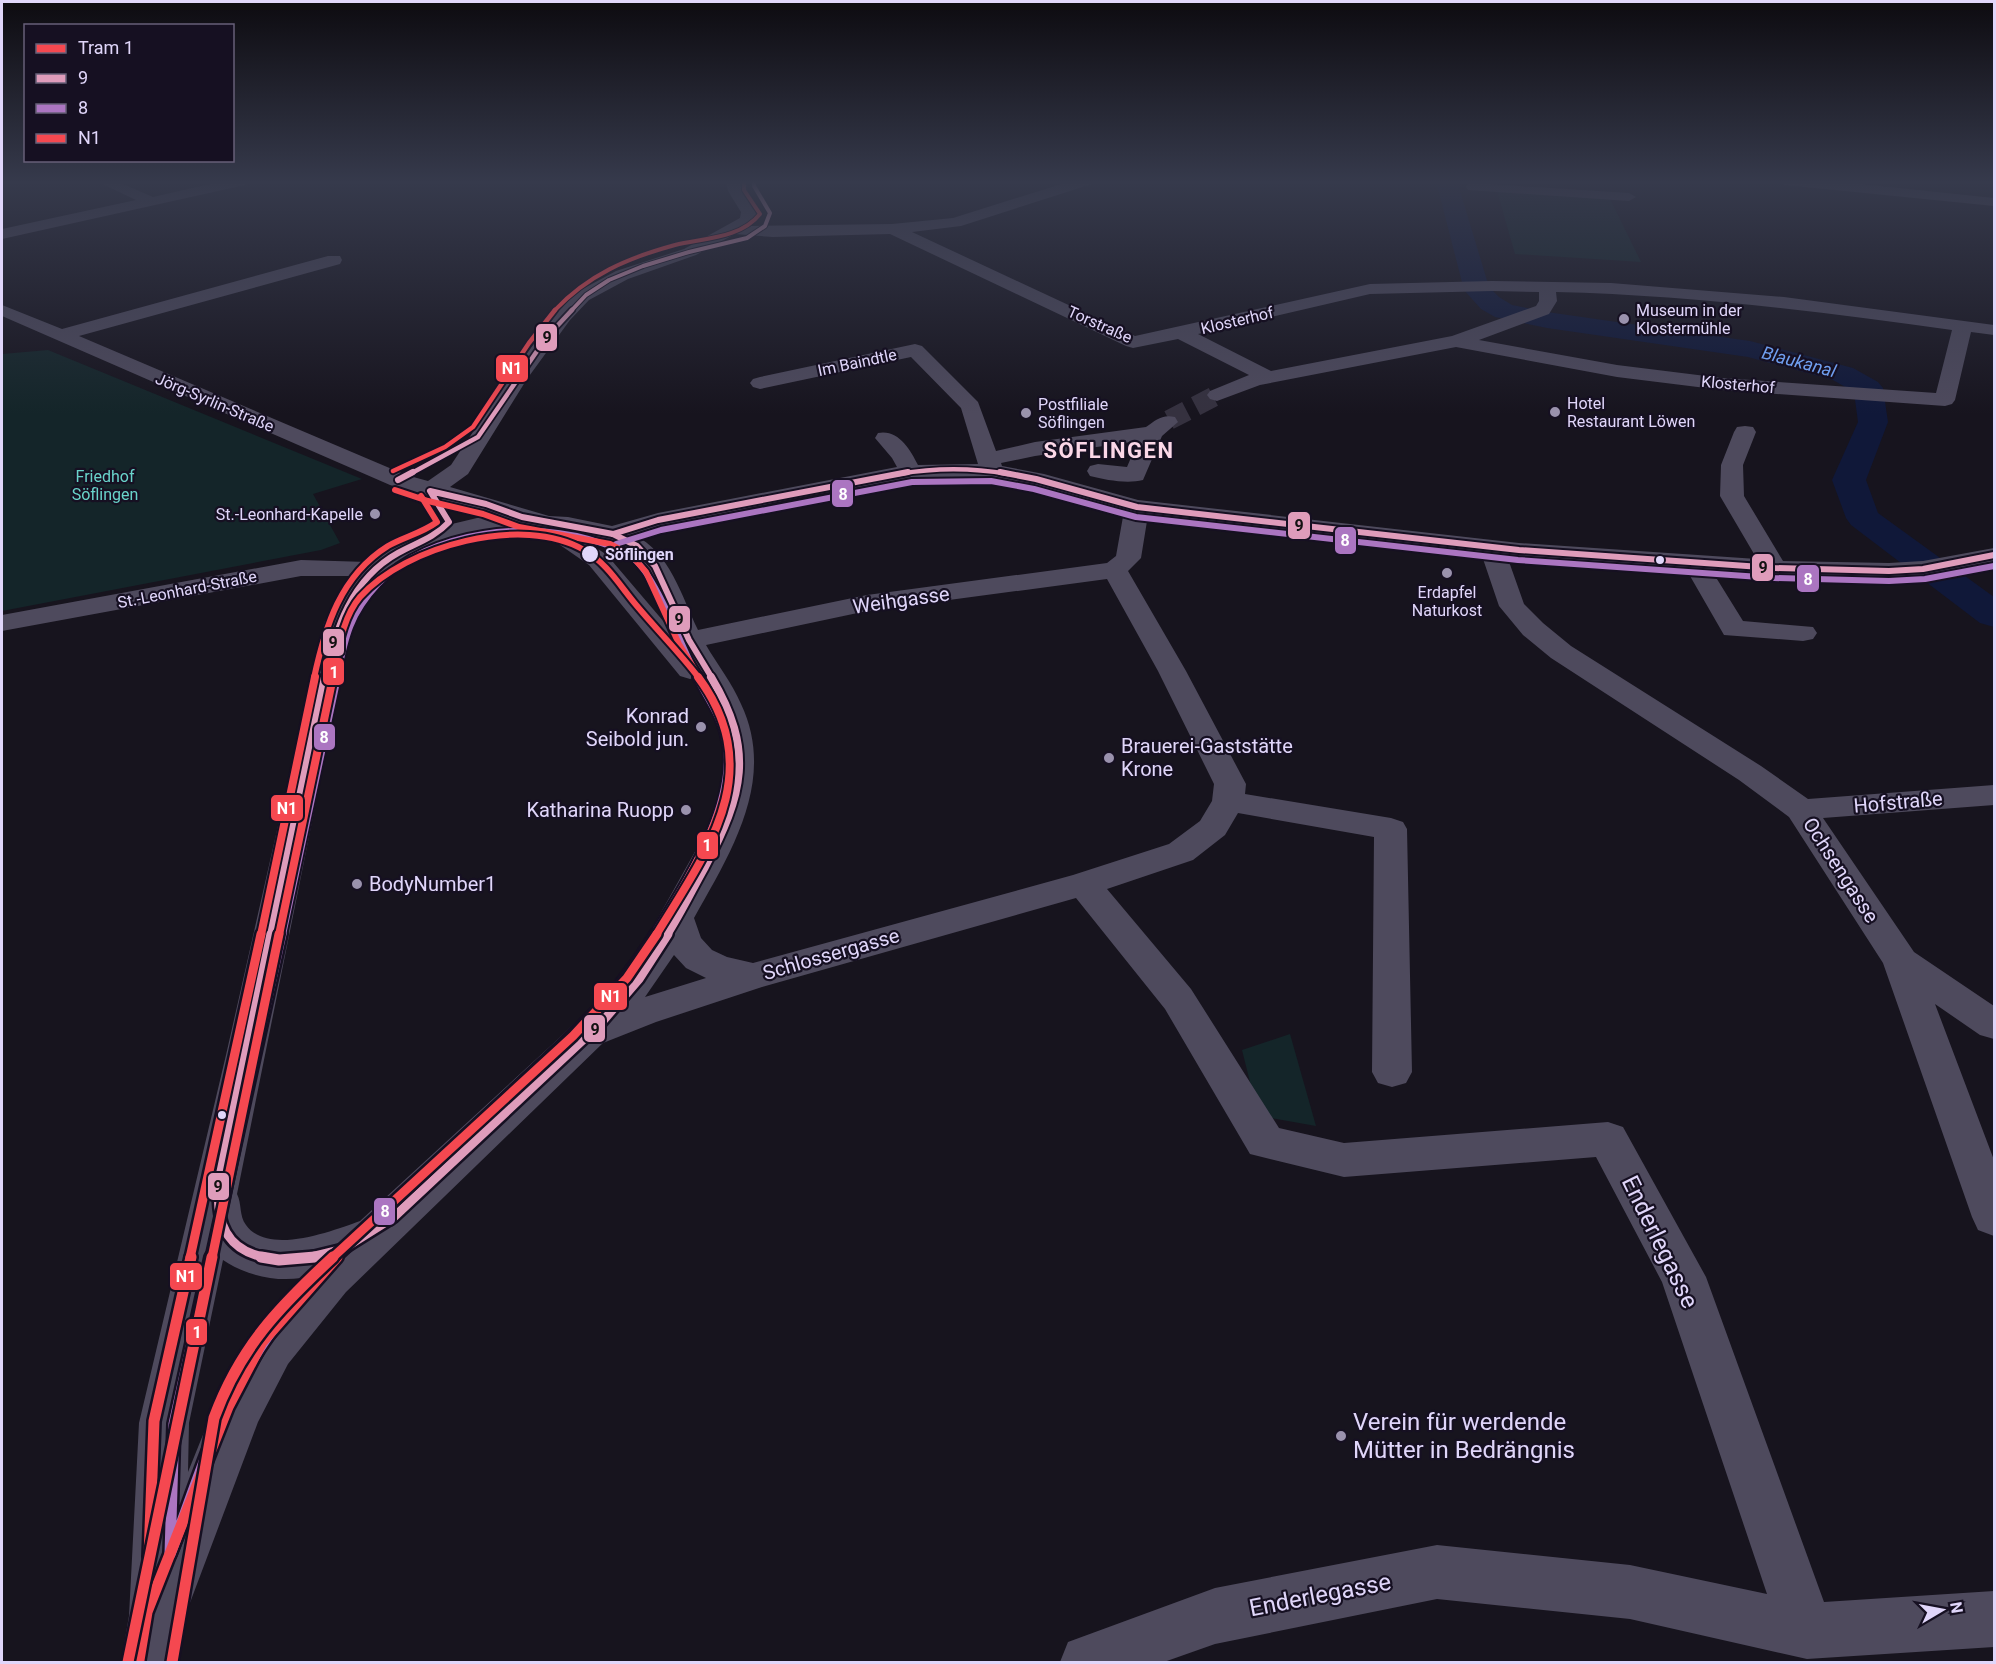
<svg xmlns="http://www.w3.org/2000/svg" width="1996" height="1664" viewBox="0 0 1996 1664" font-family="Roboto,sans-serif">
<rect width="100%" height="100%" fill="#17141e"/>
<!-- green -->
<g fill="#142529">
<path d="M1497,191L1610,199L1641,262L1515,254Z"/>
<path d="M48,350L362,479L313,494L340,543L321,550L2,611V354Z"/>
<path d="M1290,1034L1316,1126L1271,1118L1254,1098L1242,1050Z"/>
</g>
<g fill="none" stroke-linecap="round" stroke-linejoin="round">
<!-- canal -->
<path fill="#101839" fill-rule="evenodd" d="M1436,181H1457L1489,287L1499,297L1512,305L1547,312L1750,341L1853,368L1878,382L1883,388L1888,422L1866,480L1878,513L1994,597V627L1980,623L1851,525L1846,518L1832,480L1858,422L1854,392L1833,380L1748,357L1547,328L1495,317L1481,309L1464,290Z"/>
<!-- minor-tunnel -->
<path stroke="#35313f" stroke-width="20" stroke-dasharray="20 10" stroke-linecap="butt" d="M1169,420L1217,395"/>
<!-- minor -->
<g fill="#4e4a5d" fill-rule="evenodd">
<path d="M96,181H116L153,197L223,181H252L245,185L2,239V229L136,200Z"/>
<path d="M726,181H740L742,191L757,212L756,219L750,226L892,224L953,218L1071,181H1094L1092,184L961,226L912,232L1135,336L1370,284L1492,281L1611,283L1784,297L1994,325V335L1971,332L1955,400L1952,404L1945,406L1722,390L1617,377L1456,347L1260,385L1217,401L1210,399L1207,395L1210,391L1249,375L1178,339L1133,348L1126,346L890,234L773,237L735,234L696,255L628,279L589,300L570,320L527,379L468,474L450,487L549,516L568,517L612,526L658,513L897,467L892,458L875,438L878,433C898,429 910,449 918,465L978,464L961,408L911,357L760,389L753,387L750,383L753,379L760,377L915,344L922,346L978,402L996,451L1035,442L1146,427C1156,420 1162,414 1175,417L1178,422L1162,436L1143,480C1127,484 1106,480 1090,476L1087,471L1090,466L1098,464L1127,467L1138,441L1035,456L1001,463L1002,466L1044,474L1138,500L1519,543L1757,559L1720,496L1721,465L1734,432L1737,427L1745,426L1753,427L1756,432L1743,465L1744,496L1783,561L1889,563L1923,561L1994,548V562L1923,577L1889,579L1712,571L1743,621L1813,627L1817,633L1813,639L1803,641L1724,635L1686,569L1507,556L1524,604L1543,623L1571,646L1761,766L1808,799L1994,785V805L1823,818L1914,952L1994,1006V1039L1980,1035L1935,1004L1994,1160V1236L1978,1230L1972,1217L1883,963L1789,817L1739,780L1551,658L1523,635L1499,606L1481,553L1148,515L1141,558L1128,571L1186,671L1246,784L1245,794L1391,818L1403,822L1407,829L1412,1072L1406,1083L1392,1087L1378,1083L1372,1072L1374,837L1238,813L1225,835L1193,860L1107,889L1191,989L1279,1128L1344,1143L1608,1122L1623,1127L1706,1277L1824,1602L1994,1591V1647L1807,1659L1630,1619L1437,1599L1215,1644L1164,1662H1060L1068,1642L1215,1588L1437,1545L1630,1565L1767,1594L1662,1282L1596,1157L1344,1177L1250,1154L1165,1009L1076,898L762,987L656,1022L603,1043L346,1292L288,1364L258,1422L185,1616L177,1662H121L129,1616L139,1423L226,1055L324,623L339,594L354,576H301L2,631V615L301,560L368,562L399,542L431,529L477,518L497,516L390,485L2,316V305L62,329L328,256H340L342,260L340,264L79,336L406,475L428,481L451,465L512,373L558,312L577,292L616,271L684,249L740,218L741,212L728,191ZM1492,291L1539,292V301L1536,306L1452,336L1271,371L1198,334L1370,294ZM1556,292C1689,295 1821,312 1952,330L1936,393L1722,378L1617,365L1479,340L1549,314L1557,301ZM951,477L992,478L1033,485L1124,511L1116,556L1107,563L867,595L698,630C682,597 670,552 634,535L663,526C758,507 854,482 951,477ZM517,528L537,529L589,565L680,676L690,679L697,677L712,704L724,745L722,785L706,832L640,950L611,988L556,1041L360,1221C332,1231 268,1256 246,1225C239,1216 242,1204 237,1194L352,623C355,615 359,606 363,598C392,548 465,533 517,528ZM574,533C592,537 612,540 628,551C650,568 659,605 670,629L607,555ZM1107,579L1158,671L1214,784L1212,801L1200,821L1169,844L1073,875L753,963L727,957L712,950L701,938L694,918C731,852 777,780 741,704C732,683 717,664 706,645L867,611ZM674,955L686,968L706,978L645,997ZM223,1260C245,1275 275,1282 301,1278L254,1332L219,1395L188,1472L189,1423Z"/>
<path d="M1778,181H1832L1994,198V206L1785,185Z"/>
<path d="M1473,183L1629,193L1636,197L1629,201L1468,190L1466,187L1468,184Z"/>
</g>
<!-- bus-1-far5 casing -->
<g stroke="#161022" stroke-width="6">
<path id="bus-1-far5" d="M571,311L586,295L609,280L643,266L689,252L747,238L765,226L770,213L754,186V181"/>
</g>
<!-- bus-1-far4 casing -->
<g stroke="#161022" stroke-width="8">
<g id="bus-1-far4">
<path d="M410,474L478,437L546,338L572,310"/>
<path d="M899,474C934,468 973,468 1008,474"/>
</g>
</g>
<!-- bus-1-far3 casing -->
<g stroke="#161022" stroke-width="10">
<g id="bus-1-far3">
<path d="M1000,472L1036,479L1137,507L1519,550L1775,568L1889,571L1923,569L1994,555"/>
<path d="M398,480L413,472"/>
<path d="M613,534L658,520L908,472"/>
<path d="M325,678C335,629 351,579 398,553C416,543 434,538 449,522L430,491L486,504L522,517L613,534L637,546L655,566L689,640L712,678"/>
</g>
</g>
<!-- bus-1-far2 casing -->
<g stroke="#161022" stroke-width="12">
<g id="bus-1-far2">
<path d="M271,935L325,677"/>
<path d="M667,935C681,913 692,890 705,867C743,794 755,751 711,677"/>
</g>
</g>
<!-- bus-1-far1 casing -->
<g stroke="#161022" stroke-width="14">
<g id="bus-1-far1">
<path d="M269,1258C225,1252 215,1221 219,1181L271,934"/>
<path d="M306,1258L343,1249L394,1217L601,1023L639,979L668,934"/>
</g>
</g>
<!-- bus-1 casing -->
<g stroke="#161022" stroke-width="16">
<path id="bus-1" d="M261,1257L279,1260L315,1257"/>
</g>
<!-- bus-2-far3 casing -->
<g stroke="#161022" stroke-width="10">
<g id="bus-2-far3">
<path d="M616,544L661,530L912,482L991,481L1034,489L1136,517L1518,560L1774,578L1889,581L1925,579L1994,566"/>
<path d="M337,678C345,639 349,615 378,584C430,529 533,519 601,543C613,547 624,550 634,559C657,578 682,648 698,678"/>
</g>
</g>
<!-- bus-2-far2 casing -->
<g stroke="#161022" stroke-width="12">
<g id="bus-2-far2">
<path d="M282,935L337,677"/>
<path d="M654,935C687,881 741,800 725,735C720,714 707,696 697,677"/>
</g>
</g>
<!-- bus-2-far1 casing -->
<g stroke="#161022" stroke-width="14">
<g id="bus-2-far1">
<path d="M211,1258L282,934"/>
<path d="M334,1258L584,1025C611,996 635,968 655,934"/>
</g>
</g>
<!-- bus-2 casing -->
<g stroke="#161022" stroke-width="16">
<path id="bus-2" d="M211,1257L174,1424L170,1554C195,1489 215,1420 252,1360C275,1322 304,1288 336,1257"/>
</g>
<!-- bus-3-far5 casing -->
<g stroke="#161022" stroke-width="6">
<path id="bus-3-far5" d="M554,311C588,275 627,258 675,245C703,238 740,239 760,214L744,190V181"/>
</g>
<!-- bus-3-far4 casing -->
<g stroke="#161022" stroke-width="8">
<path id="bus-3-far4" d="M393,471L445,447L473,427L529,343L555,310"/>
</g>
<!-- bus-3-far3 casing -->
<g stroke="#161022" stroke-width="10">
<g id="bus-3-far3">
<path d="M395,490L428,501L483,514L519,527L610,544L631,555L646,572L679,644L700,678"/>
<path d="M314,678C325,627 340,576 388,546C404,537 422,533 437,522L421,496"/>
</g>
</g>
<!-- bus-3-far2 casing -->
<g stroke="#161022" stroke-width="12">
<g id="bus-3-far2">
<path d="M261,935L315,677"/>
<path d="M655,935C682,891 732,810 729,758C727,728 714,702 699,677"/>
</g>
</g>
<!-- bus-3-far1 casing -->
<g stroke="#161022" stroke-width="14">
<g id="bus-3-far1">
<path d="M190,1258L261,934"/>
<path d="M335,1258L563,1044L616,991L656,934"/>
</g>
</g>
<!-- bus-3 casing -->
<g stroke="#161022" stroke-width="16">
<g id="bus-3">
<path d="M149,1557L154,1421L191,1257"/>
<path d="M139,1660L147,1612L228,1407L262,1342L337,1257"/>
</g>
</g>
<!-- bus-1-far5 -->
<use href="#bus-1-far5" stroke="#df9cbb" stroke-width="4"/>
<!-- bus-1-far4 -->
<use href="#bus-1-far4" stroke="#df9cbb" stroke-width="4.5"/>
<!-- bus-1-far3 -->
<use href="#bus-1-far3" stroke="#df9cbb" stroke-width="6"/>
<!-- bus-1-far2 -->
<use href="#bus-1-far2" stroke="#df9cbb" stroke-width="8"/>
<!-- bus-1-far1 -->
<use href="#bus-1-far1" stroke="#df9cbb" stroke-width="9"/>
<!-- bus-1 -->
<use href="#bus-1" stroke="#df9cbb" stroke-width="11"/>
<!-- bus-2-far3 -->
<use href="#bus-2-far3" stroke="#ab75c1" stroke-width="6"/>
<!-- bus-2-far2 -->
<use href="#bus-2-far2" stroke="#ab75c1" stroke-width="8"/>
<!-- bus-2-far1 -->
<use href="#bus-2-far1" stroke="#ab75c1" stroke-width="9"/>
<!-- bus-2 -->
<use href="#bus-2" stroke="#ab75c1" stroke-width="11"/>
<!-- bus-3-far5 -->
<use href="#bus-3-far5" stroke="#f54850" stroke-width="4"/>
<!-- bus-3-far4 -->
<use href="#bus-3-far4" stroke="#f54850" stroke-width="4.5"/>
<!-- bus-3-far3 -->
<use href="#bus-3-far3" stroke="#f54850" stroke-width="6"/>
<!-- bus-3-far2 -->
<use href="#bus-3-far2" stroke="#f54850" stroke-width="8"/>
<!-- bus-3-far1 -->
<use href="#bus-3-far1" stroke="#f54850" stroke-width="9"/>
<!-- bus-3 -->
<use href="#bus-3" stroke="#f54850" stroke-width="11"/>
<!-- tram-1-far3 casing -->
<g stroke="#161022" stroke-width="10">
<path id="tram-1-far3" d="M332,678C338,652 342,618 360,597C405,546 523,514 584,550C607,563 620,586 637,606C657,630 680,653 699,678"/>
</g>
<!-- tram-1-far2 casing -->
<g stroke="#161022" stroke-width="12">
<g id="tram-1-far2">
<path d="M279,935L333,677"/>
<path d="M656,935C708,850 768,771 698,677"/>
</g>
</g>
<!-- tram-1-far1 casing -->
<g stroke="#161022" stroke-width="14">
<g id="tram-1-far1">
<path d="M212,1258L279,934"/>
<path d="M332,1258L573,1036L627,978L657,934"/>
</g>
</g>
<!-- tram-1 casing -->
<g stroke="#161022" stroke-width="16">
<g id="tram-1">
<path d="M128,1662L212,1257"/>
<path d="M172,1662L214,1418C240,1347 279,1307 333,1257"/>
</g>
</g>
<!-- tram-1-far3 -->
<use href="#tram-1-far3" stroke="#f54850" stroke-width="6"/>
<!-- tram-1-far2 -->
<use href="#tram-1-far2" stroke="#f54850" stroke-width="8"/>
<!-- tram-1-far1 -->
<use href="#tram-1-far1" stroke="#f54850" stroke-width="9"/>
<!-- tram-1 -->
<use href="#tram-1" stroke="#f54850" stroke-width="11"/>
</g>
<!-- sky -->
<linearGradient id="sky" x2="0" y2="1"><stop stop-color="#0d0b10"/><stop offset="0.44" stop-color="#363a4c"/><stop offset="1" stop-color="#363a4c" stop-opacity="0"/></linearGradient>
<rect width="1996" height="414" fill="url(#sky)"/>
<!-- markers -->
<g fill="#9a92ad" stroke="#161022" stroke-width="2">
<circle cx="1624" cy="319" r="6"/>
<circle cx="1555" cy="412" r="6"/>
<circle cx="1026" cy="413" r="6"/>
<circle cx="375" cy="514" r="6"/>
<circle cx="1447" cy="573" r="6"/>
<circle cx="701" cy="727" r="6"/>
<circle cx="1109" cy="758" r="6"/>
<circle cx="686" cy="810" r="6"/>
<circle cx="357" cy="884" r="6"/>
<circle cx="1341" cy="1436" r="6"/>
</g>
<g fill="#e0d6fa" stroke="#161022" stroke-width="2">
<circle cx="590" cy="554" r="9"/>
<circle cx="1660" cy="560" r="5"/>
<circle cx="222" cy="1115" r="5"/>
</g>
<g text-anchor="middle" stroke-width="4.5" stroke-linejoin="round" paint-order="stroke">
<!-- far-poi labels -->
<g font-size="16" fill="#e0d6fa" stroke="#161022" text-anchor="start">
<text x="1636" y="316">Museum in der<tspan x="1636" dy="18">Klostermühle</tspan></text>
<text x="1567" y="409">Hotel<tspan x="1567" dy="18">Restaurant Löwen</tspan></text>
<text x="1038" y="410">Postfiliale<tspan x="1038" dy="18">Söflingen</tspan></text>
<text x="363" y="520" text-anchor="end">St.-Leonhard-Kapelle</text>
<text x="1447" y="598" text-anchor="middle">Erdapfel<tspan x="1447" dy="18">Naturkost</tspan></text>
</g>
<!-- far-street labels -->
<g font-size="16" fill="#e0d6fa" stroke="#161022">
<text transform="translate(1237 320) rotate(-13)" y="6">Klosterhof</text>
<text transform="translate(1100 324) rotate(24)" y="6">Torstraße</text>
<text transform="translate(857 362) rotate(-12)" y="6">Im Baindtle</text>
<text transform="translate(1738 384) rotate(5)" y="6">Klosterhof</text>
<text transform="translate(215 402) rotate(23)" y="6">Jörg-Syrlin-Straße</text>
<text transform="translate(187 589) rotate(-11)" y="6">St.-Leonhard-Straße</text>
</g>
<!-- far-park labels -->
<g font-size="16" fill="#69d3ca" stroke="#161022">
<text x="105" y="482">Friedhof<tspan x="105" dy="18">Söflingen</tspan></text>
</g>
<!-- far-stop labels -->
<g font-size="16" font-weight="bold" fill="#e0d6fa" stroke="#161022" text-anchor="start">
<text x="605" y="560">Söflingen</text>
</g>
<!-- far-water labels -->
<g font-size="18" font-style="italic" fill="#6f9eef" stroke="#161022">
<text transform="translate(1799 362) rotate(15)" y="6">Blaukanal</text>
</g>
<!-- street labels -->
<g font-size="20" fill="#e0d6fa" stroke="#161022">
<text transform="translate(901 600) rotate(-8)" y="7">Weihgasse</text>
<text transform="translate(1898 802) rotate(-5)" y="7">Hofstraße</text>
<text transform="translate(1841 870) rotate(57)" y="7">Ochsengasse</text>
<text transform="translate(831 954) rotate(-16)" y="7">Schlossergasse</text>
</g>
<!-- poi labels -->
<g font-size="20" fill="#e0d6fa" stroke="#161022" text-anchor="end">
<text x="689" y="723">Konrad<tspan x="689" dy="23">Seibold jun.</tspan></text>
<text x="1121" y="753" text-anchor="start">Brauerei-Gaststätte<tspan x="1121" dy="23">Krone</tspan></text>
<text x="674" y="817">Katharina Ruopp</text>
<text x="369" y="891" text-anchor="start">BodyNumber1</text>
</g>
<!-- far-district labels -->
<g font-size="22" font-weight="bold" letter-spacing="1.5" fill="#fbd7e8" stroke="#161022">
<text x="1109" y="458">SÖFLINGEN</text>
</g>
<!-- near-street labels -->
<g font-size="24" fill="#e0d6fa" stroke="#161022">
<text transform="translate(1660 1242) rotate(64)" y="8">Enderlegasse</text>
<text transform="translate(1320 1595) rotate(-11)" y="8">Enderlegasse</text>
</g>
<!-- near-poi labels -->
<g font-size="24" fill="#e0d6fa" stroke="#161022" text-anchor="start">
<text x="1353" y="1430">Verein für werdende<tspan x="1353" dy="28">Mütter in Bedrängnis</tspan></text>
</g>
</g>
<g stroke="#161022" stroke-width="2">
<rect x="535" y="323" width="23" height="29" rx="6" fill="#df9cbb"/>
<rect x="495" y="354" width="34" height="29" rx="6" fill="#f54850"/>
<rect x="831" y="479" width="23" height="29" rx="6" fill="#ab75c1"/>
<rect x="1287" y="511" width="24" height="29" rx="6" fill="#df9cbb"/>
<rect x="1334" y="526" width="23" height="29" rx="6" fill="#ab75c1"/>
<rect x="1751" y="553" width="23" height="29" rx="6" fill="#df9cbb"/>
<rect x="1796" y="564" width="24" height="29" rx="6" fill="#ab75c1"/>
<rect x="668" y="605" width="23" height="28" rx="6" fill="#df9cbb"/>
<rect x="322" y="628" width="23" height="29" rx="6" fill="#df9cbb"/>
<rect x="322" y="657" width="23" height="29" rx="6" fill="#f54850"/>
<rect x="313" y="723" width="23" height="28" rx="6" fill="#ab75c1"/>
<rect x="270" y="794" width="34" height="28" rx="6" fill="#f54850"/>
<rect x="696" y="831" width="23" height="29" rx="6" fill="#f54850"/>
<rect x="593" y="982" width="35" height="29" rx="6" fill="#f54850"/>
<rect x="583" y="1014" width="23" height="29" rx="6" fill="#df9cbb"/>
<rect x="207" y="1172" width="23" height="29" rx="6" fill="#df9cbb"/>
<rect x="373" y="1197" width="23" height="29" rx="6" fill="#ab75c1"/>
<rect x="169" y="1262" width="34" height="29" rx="6" fill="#f54850"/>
<rect x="185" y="1318" width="23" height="28" rx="6" fill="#f54850"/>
</g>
<g font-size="16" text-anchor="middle" font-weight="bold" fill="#fff">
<text x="512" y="374">N1</text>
<text x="843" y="500">8</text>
<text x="1345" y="546">8</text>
<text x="1808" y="585">8</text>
<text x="334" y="678">1</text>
<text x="324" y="743">8</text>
<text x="287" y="814">N1</text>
<text x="707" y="851">1</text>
<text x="611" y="1002">N1</text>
<text x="385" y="1217">8</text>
<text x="186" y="1282">N1</text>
<text x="197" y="1338">1</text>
</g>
<g font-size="16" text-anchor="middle" font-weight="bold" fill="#111">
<text x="547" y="343">9</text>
<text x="1299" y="531">9</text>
<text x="1763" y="573">9</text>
<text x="679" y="625">9</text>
<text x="333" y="648">9</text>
<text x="595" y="1035">9</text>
<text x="218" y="1192">9</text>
</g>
<!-- border -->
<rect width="1996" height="1664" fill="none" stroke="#e0d6fa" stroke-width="6"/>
<!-- legend -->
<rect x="24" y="24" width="210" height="138" fill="#161022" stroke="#675f78" stroke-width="1.5"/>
<rect x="36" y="44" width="30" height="9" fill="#f54850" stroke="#675f78" stroke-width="1.5"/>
<text x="78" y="54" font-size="18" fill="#e0d6fa">Tram 1</text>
<rect x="36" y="74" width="30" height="9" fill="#df9cbb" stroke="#675f78" stroke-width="1.5"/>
<text x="78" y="84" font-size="18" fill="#e0d6fa">9</text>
<rect x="36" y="104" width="30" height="9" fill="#ab75c1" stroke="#675f78" stroke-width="1.5"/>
<text x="78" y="114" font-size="18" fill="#e0d6fa">8</text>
<rect x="36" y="134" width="30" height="9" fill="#f54850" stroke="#675f78" stroke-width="1.5"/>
<text x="78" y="144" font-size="18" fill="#e0d6fa">N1</text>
<!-- north arrow -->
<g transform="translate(1942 1610) rotate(80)" stroke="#161022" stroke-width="4.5" paint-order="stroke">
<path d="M0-4.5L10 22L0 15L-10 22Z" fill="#e0d6fa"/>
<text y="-9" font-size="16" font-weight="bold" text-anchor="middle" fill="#e0d6fa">N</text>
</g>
</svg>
